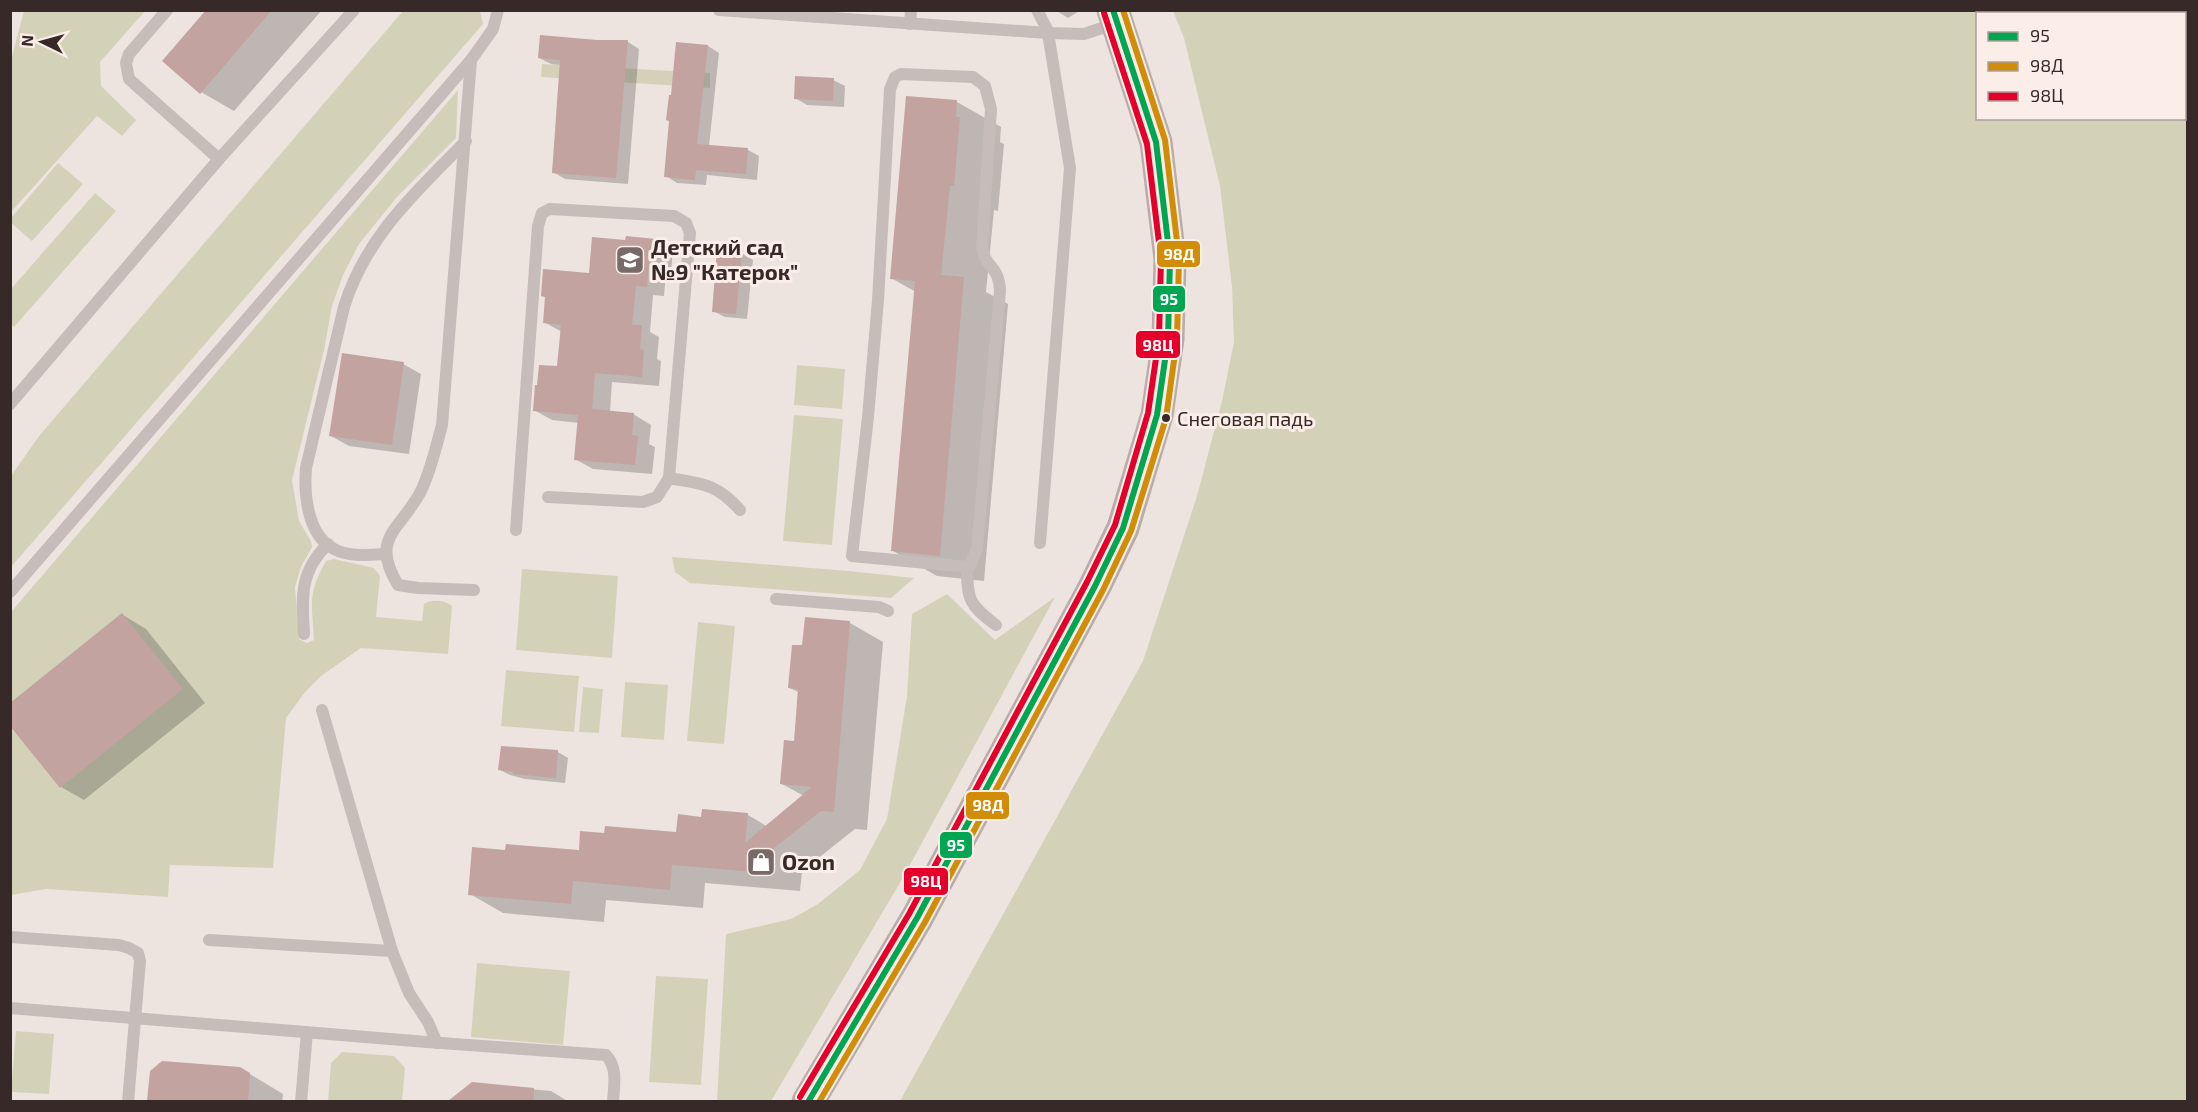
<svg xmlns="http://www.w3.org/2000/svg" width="2198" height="1112" viewBox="0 0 2198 1112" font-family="'Exo 2',sans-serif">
<rect width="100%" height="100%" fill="#ede4e0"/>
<!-- green -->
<g fill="#d3d2b9" fill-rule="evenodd">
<path d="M24,11H145L100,62L101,86L136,120L122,136L97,116L11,212V60Z"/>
<path d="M403,11H480L483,24L11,567V476L39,436Z"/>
<path d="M1173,11H2187V1101H900L1143,661L1197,496L1222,401L1234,342L1232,287L1220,186L1184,38ZM1978,14H2184V118H1978Z"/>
<path d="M542,64L710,73V88L541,77Z"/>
<path d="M458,90L456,138L397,197L359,244L343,275L332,306L324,350L292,480L299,521L311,541L312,547L301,567L295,587L299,639L307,643L314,640C312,604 307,594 326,561L334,559L374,568L380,576L376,617L422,621L424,604C431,599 445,600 452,606L448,654L361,648L321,676L306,691L286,718L273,868L170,865L168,897L46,889L11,895V612Z"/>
<path d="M58,163L83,184L32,241L11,223V218Z"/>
<path d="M95,193L116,211L14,327L11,324V289Z"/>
<path d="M797,365L845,369L842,409L794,405Z"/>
<path d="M794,415L843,419L832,545L783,541Z"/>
<path d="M672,557L849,571L914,578L891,598L690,583L675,572Z"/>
<path d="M522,569L618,576L612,658L516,650Z"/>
<path d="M947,594L995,640L1055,597L904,876L771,1101H717L726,934L791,919L818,904L860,870L887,819L907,696L912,614Z"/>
<path d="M698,622L735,626L724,744L687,741Z"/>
<path d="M506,670L579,676L574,732L501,726Z"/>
<path d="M625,682L668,685L664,740L621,737Z"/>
<path d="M583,687L603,689L599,733L579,732Z"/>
<path d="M477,963L570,971L563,1045L471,1037Z"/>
<path d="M656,976L708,979L701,1085L649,1082Z"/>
<path d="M16,1031L54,1034L49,1094L11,1092Z"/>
<path d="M342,1052L394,1056L405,1068L402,1101H328L331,1063Z"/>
</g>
<!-- shadow -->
<g fill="#0003">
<path d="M208,10H322L234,111L201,92Z"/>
<path d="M1055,10H1081L1068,18Z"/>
<path d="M628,42L639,49L628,184L565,179L553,172L561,65L551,64L539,58Z"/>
<path d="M708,46L719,53L709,146L748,150L759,156L757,180L707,175L706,185L677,183L666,176Z"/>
<path d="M833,80L845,86L844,107L807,105L795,98Z"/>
<path d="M957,102L1001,127L1000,142L1004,144L998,211L994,210L986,292L1008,304L984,581L937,576L893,551L916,292L891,278Z"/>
<path d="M656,240L673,250L671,272H666L664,296L653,295L650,332L659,337L657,359L661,361L659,386L612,382L610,412L633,414L651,425L649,444L655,447L652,474L593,469L575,459L579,423L552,420L534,410L559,368L562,332L544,322L590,275L627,242Z"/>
<path d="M741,253L753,260L747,319L725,317L713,311Z"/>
<path d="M403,364L421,374L409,454L349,446L331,436Z"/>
<path d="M123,615L146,629L205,703L84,800L61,787Z"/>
<path d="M850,623L883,642L867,830L855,829L802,871L800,891L705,883L703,908L606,900L604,922L503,913L470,894L507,852H580L605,835L678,834L703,818L748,815L768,827L804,796L782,784L795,742L800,693L790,688L804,647Z"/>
<path d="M558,752L568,758L565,783L525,779L510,775L500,770Z"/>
<path d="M240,1068L283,1094L282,1102H149L151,1072Z"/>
<path d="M473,1084L551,1091L569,1102H460L461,1093Z"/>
</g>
<!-- building -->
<g fill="#c2a3a0">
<path d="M206,10H272L200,94L162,61Z"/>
<path d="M540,35L597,40H628L616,178L552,173L560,60L538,58Z"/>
<path d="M676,42L708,45L697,144L748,148L746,174L696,170L695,180L664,177L669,121L666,120L669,95H671Z"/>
<path d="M795,76L834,78L833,101L794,99Z"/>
<path d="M906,96L957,100L956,117H960L954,186H950L941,275L964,277L940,556L891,551L915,281L890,279Z"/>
<path d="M626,236L656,239L654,263L649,262L647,287L636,286L632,325H642L640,349L644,350L642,377L595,373L592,409L634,413L632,435L638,436L635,465L574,460L578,415L533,411L535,385H537L539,365L557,366L561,325L543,323L545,297L541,296L543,269L589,273L592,237L625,240Z"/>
<path d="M717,249L742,252L736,314L712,312Z"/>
<path d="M342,353L404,362L392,445L329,436Z"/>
<path d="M122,613L183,689L60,788L10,726V703Z"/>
<path d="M805,617L850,621L834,812L821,811L769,852L768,873L672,865L670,890L573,881L571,904L468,895L472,847L505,850L506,844L579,850L580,831L604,833L605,826L676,832L678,814L701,817L702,809L748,813L745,843L812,787L780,784L784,740L794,741L798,689L788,688L792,645H802Z"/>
<path d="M501,746L558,750L556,778L513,774V772L498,770Z"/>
<path d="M162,1061L240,1067L250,1073L248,1101H147L150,1071Z"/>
<path d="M472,1082L534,1088L533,1101H448Z"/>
</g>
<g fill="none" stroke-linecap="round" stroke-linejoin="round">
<!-- lane -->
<g stroke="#c6bcb9" stroke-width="12">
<path d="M167,10L129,54L126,63L129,79L219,159"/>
<path d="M719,10L1048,33L1084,34L1117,23"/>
<path d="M1037,10L1049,33"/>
<path d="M910,24L911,10"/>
<path d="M471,60L442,425C436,447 431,470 421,491C401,530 369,537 398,585L418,588L474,590"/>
<path d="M901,74L973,77L985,86L991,109L982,247C985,269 999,264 1000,291L977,549L969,567L852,556L868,417L878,300L890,89L895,77Z"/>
<path d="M10,404L219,159L354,10"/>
<path d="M548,497L643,502L657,497L669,478C702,484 716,483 740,510"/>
<path d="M516,530L538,226L542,213L550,209L674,216L686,223L690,233L669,478"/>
<path d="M1040,543L1070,168L1048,33"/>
<path d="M385,554C368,555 349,557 334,549C307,535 304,494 306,468L344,307C366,236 416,192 466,141"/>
<path d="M967,566C967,599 969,605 996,625"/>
<path d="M10,592L471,60L493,29L498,10"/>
<path d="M776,599L879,607L888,611"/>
<path d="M304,634C302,597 299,572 328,544"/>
<path d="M322,710L392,951"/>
<path d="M10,937L119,945L129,948L138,953L140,961L128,1102"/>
<path d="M209,940L392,951L409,993L428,1022L437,1043"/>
<path d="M10,1008L427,1042L606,1055C618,1068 614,1085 613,1102"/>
<path d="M301,1102L307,1032"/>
</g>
<!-- secondary -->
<path stroke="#b7aca9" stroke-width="33" d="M808,1102L917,918L1095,586L1123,528L1157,415L1168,339L1170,259L1156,142L1113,10"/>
<!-- bus-1 casing -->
<g stroke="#fbede7" stroke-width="10">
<path id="bus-1" d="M808,1102L917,918L1095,586L1123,528L1157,415L1168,339L1170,259L1156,142L1113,10"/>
</g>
<!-- bus-2 casing -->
<g stroke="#fbede7" stroke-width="10">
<path id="bus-2" d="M819,1102L925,922L1103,590L1131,531L1166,418L1177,339L1179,258L1165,140L1123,10"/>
</g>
<!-- bus-3 casing -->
<g stroke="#fbede7" stroke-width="10">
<path id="bus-3" d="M800,1097L909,914L1087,582L1115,525L1148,413L1159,338L1161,259L1147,144L1104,13"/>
</g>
<!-- bus-1 -->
<use href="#bus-1" stroke="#00a651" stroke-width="6"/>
<!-- bus-2 -->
<use href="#bus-2" stroke="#d18d08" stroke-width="6"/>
<!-- bus-3 -->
<use href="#bus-3" stroke="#e4002b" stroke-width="6"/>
</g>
<!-- icons -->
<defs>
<g id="school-square" transform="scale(1.5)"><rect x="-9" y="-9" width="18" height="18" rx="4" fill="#776a68" stroke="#fbede7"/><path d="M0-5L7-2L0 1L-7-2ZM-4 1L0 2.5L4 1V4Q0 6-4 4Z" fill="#fff"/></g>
<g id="shop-square" transform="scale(1.5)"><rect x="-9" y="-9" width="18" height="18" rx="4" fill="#776a68" stroke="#fbede7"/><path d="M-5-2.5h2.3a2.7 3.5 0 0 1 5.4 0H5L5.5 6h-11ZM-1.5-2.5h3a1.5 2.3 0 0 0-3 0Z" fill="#fff"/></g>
</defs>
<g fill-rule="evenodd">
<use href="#school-square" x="630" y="260"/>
<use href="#shop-square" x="761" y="862"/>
</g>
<!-- markers -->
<circle fill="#372927" stroke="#fbede7" stroke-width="2" cx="1166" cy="418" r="5"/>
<g text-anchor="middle" stroke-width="6" stroke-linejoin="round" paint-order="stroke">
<!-- bus labels -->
<g font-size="20" fill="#372927" stroke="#fbede7" text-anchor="start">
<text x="1177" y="426">Снеговая падь</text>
</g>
<!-- poi labels -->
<g font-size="22" font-weight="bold" fill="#372927" stroke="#fbede7" text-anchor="start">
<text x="651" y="255">Детский сад<tspan x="651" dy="25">№9 "Катерок"</tspan></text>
<text x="782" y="870">Ozon</text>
</g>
</g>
<g stroke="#fbede7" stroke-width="2">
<rect x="1156" y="240" width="45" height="28" rx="6" fill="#d18d08"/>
<rect x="1152" y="285" width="34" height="28" rx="6" fill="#00a651"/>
<rect x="1135" y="330" width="46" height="29" rx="6" fill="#e4002b"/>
<rect x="965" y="791" width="45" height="29" rx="6" fill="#d18d08"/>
<rect x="939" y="831" width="34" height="28" rx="6" fill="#00a651"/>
<rect x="903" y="867" width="46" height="29" rx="6" fill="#e4002b"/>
</g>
<g font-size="16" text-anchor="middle" font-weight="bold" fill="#fff">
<text x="1179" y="260">98Д</text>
<text x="1169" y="305">95</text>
<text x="1158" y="351">98Ц</text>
<text x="988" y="811">98Д</text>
<text x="956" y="851">95</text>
<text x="926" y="887">98Ц</text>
</g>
<!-- border -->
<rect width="2198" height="1112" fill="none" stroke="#372927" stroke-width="24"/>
<!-- legend -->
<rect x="1976" y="12" width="210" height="108" fill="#fbede7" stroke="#ad9f9a" stroke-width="1.5"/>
<rect x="1988" y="32" width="30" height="9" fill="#00a651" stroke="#ad9f9a" stroke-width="1.5"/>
<text x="2030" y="42" font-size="18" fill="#372927">95</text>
<rect x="1988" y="62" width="30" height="9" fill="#d18d08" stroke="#ad9f9a" stroke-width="1.5"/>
<text x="2030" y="72" font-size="18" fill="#372927">98Д</text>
<rect x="1988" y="92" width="30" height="9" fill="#e4002b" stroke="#ad9f9a" stroke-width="1.5"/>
<text x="2030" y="102" font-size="18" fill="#372927">98Ц</text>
<!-- north arrow -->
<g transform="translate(42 42) rotate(275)" stroke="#fbede7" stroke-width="4.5" paint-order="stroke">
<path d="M0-4.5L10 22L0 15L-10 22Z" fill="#372927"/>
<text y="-9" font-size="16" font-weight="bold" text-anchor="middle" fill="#372927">N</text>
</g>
</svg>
